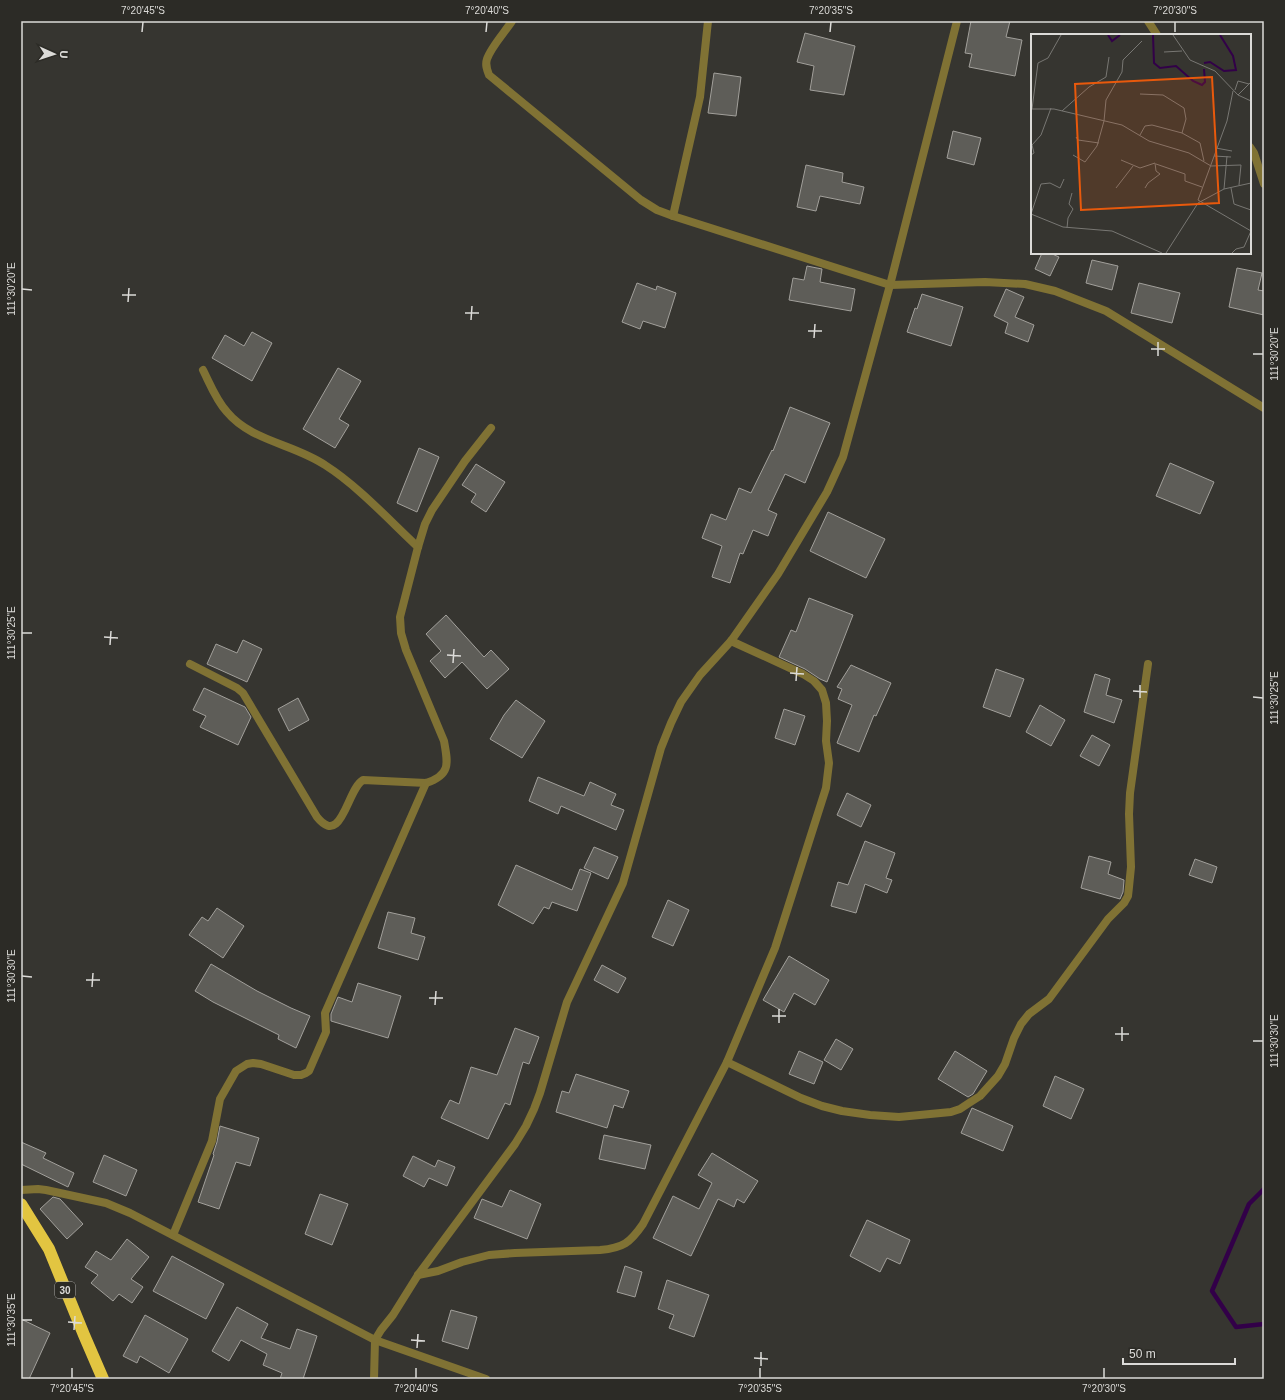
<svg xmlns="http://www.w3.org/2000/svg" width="1285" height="1400" viewBox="0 0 1285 1400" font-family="Helvetica,sans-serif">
<rect width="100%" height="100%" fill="#363530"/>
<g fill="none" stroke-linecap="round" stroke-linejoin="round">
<!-- stream -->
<path stroke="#320048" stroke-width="4.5" d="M1264,1189L1249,1204L1212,1291L1236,1327L1264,1324"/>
</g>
<!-- building -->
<g fill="#5e5d58" stroke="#a2a09b">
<path d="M971,21H1010L1006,37L1022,40L1015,76L969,67L972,54L965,53Z"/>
<path d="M805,33L855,46L844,95L810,90L814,66L797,62Z"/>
<path d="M714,73L741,77L736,116L708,113Z"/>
<path d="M953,131L981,138L974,165L947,158Z"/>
<path d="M806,165L843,173L842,182L864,187L860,204L820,196L816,211L797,207Z"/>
<path d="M1042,253H1050L1059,257L1050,276L1035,269Z"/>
<path d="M1092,260L1118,266L1112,290L1086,283Z"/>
<path d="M807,266L822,269L820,282L855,289L851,311L789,300L793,278L804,280Z"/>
<path d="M1237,268L1262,273L1258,290L1264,291V315L1229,307Z"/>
<path d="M637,283L656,290L657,286L676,293L665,328L643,321L640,329L622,322Z"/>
<path d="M1139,283L1180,293L1172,323L1131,313Z"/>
<path d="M1006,289L1024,297L1015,317L1034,325L1028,342L1005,333L1008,323L994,316Z"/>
<path d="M922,294L963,307L951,346L907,332L915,308L917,309Z"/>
<path d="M252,332L272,343L252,381L212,358L225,335L244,346Z"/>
<path d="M338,368L361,381L339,419L349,425L335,448L303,429Z"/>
<path d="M790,407L830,423L805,483L785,474L768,510L777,514L768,536L753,530L743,554L740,553L730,583L712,577L722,546L702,538L711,514L726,520L739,488L751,493L772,450L773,451Z"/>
<path d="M419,448L439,457L417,512L397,503Z"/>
<path d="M1170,463L1214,482L1200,514L1156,496Z"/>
<path d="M476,464L505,482L486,512L471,502L476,494L462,485Z"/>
<path d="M828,512L885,539L866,578L810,551Z"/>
<path d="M809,598L853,615L827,682L820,679L805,669L779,657L791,630L796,632Z"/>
<path d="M446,615L484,657L491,650L509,669L487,689L462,662L445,678L430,661L441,651L426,634Z"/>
<path d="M243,640L262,649L247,682L207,664L216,644L237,653Z"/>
<path d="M851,665L891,683L876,716L874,715L859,752L837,743L852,705L838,699L842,689L837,687Z"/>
<path d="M996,669L1024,679L1010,717L983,707Z"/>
<path d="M1095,674L1110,679L1106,695L1122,700L1114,723L1084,712Z"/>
<path d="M204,688L245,707L251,717L238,745L200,727L206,716L193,710Z"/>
<path d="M298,698L309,720L289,731L278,709Z"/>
<path d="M516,700L545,721L522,758L490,739L504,715Z"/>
<path d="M1040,705L1065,720L1051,746L1026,732Z"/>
<path d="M784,709L805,716L795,745L775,738Z"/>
<path d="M1092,735L1110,745L1099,766L1080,756Z"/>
<path d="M538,777L584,796L590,782L616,794L611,805L624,810L616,830L561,806L558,814L529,801Z"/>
<path d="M847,793L871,805L861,827L837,815Z"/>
<path d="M865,841L895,853L886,878L892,880L887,893L865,884L856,913L831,906L838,882L848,885Z"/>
<path d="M594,847L618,857L608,879L584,868Z"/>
<path d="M1089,856L1111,862L1108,874L1124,880L1123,892L1120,899L1081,888Z"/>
<path d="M1195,859L1217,867L1212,883L1189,875Z"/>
<path d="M516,865L572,890L580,869L591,873L577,911L552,902L549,909L544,907L533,924L498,905Z"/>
<path d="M668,900L689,910L673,946L652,937Z"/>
<path d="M217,908L244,926L223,958L189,935L202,917L208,921Z"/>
<path d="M388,912L415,918L411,933L425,937L418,960L378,948Z"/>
<path d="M789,956L829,980L815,1005L794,993L784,1012L763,1000Z"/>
<path d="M211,964L257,991L291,1008L310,1016L296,1048L278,1039L279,1035L213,1002L195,991Z"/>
<path d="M602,965L626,978L618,993L594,980Z"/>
<path d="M358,983L401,996L388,1038L331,1021V1014L338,997L352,1002Z"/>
<path d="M515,1028L539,1037L529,1064L523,1062L510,1105L505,1103L488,1139L441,1118L450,1100L459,1104L471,1067L497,1075Z"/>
<path d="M836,1039L853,1049L841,1070L824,1060Z"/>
<path d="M799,1051L823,1062L814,1084L789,1074Z"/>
<path d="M955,1051L987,1071L973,1094L968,1097L938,1079Z"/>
<path d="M576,1074L629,1091L623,1108L614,1105L607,1128L556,1112L562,1091L569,1093Z"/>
<path d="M1055,1076L1084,1089L1071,1119L1043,1106Z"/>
<path d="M972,1108L1013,1126L1003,1151L961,1133Z"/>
<path d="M220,1126L259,1138L250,1166L236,1162L219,1209L198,1202L214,1155L213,1154L217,1142Z"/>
<path d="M604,1135L651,1145L645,1169L599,1159Z"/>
<path d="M21,1142L46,1153L43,1158L74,1173L68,1187L21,1164Z"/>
<path d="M712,1153L758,1181L744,1203L737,1199L734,1207L718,1199L691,1256L653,1238L673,1196L699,1209L712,1183L698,1175Z"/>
<path d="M104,1155L137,1170L126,1196L93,1182Z"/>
<path d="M413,1156L435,1167L438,1160L455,1167L447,1186L429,1178L424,1187L403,1176Z"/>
<path d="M510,1190L541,1204L527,1239L474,1218L482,1199L502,1207Z"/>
<path d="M320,1194L348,1204L332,1245L305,1234Z"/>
<path d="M53,1197L60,1199L83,1224L67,1239L40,1209Z"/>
<path d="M867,1220L910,1240L900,1264L887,1258L880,1272L850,1256Z"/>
<path d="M127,1239L149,1257L131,1279L143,1287L132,1303L119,1294L113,1301L91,1283L98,1275L85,1267L96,1251L111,1260Z"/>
<path d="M172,1256L224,1284L206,1319L153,1291Z"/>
<path d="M625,1266L642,1272L635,1297L617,1292Z"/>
<path d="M667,1280L709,1295L694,1337L669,1328L674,1315L658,1309Z"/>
<path d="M237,1307L268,1324L261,1338L290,1349L297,1329L317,1336L303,1379H280L282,1373L263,1365L267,1354L241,1340L229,1361L212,1351Z"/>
<path d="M451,1310L477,1317L468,1349L442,1341Z"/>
<path d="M145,1315L188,1339L169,1373L140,1356L137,1363L123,1356Z"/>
<path d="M21,1319L50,1333L29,1379H21Z"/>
</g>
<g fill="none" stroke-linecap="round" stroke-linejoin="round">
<!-- street -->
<g stroke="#807234" stroke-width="8">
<path d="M512,21C505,32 491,47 487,59C485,65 487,70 489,75L641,200L657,210L673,216L890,285L985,282L1025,284L1055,291L1106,311L1264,408"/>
<path d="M1148,21L1157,35"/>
<path d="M1250,147L1254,153L1264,184"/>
<path d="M673,216L700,97L708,21"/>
<path d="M203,370C210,384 216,400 227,412C251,441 294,444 325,465C358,486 389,520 418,547"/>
<path d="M190,664L237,688L243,693L317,817C342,848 347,789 363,780L426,783C451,775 448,763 444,741L406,650L401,633L400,617L418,547L425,524L432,510L465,461L491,428"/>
<path d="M727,1062L801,1098L822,1106L842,1111L870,1115L899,1117L951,1112L960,1109L969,1103L980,1096L998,1076L1005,1064L1014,1038L1021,1024L1029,1014L1049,999L1108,919L1124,903L1128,896L1129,887L1131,867L1129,814L1130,793L1148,664"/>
<path d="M21,1190L38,1189L46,1190L106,1203L130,1213L375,1340L486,1379"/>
<path d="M173,1235L212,1141L220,1099L236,1071L247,1064L253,1063L261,1064L294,1075H301L306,1073L309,1071L326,1032L325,1013L426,783"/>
<path d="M418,1275L438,1271L462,1262L489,1255L515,1253L600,1250C623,1248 630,1243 643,1224L727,1062L775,948L826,788L829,763L826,741L827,721L826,703L822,690L814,681L803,674L731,641"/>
<path d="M374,1379L375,1340L381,1330L393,1315L418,1275L515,1144L526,1126L534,1109L540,1093L567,1002L623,883L661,748L671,723L681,702L700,675L731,641L778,574L827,492L843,457L890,285L957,21"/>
</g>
<!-- highway -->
<path stroke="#e2c541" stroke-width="12" d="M21,1204L49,1249L84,1335L103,1379"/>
</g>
<!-- ticks -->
<path fill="none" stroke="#dcdbd8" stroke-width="1.5" d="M142,32L143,22M486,32L487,22M830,32L831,22M1175,32V22M22,289L32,290M122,295H136M128,302L129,288M465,313H479M471,320L472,306M808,331H822M814,338L815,324M1151,349H1165M1253,354H1263M1158,356V342M22,633H32M104,637L118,638M110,645L111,631M447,655L461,656M453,663L454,649M790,673L804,674M796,681L797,667M1133,691L1147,692M1253,697L1263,698M1140,698V685M22,976L32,977M86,980H100M92,987L93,973M429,998H443M435,1005L436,991M772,1016H786M779,1023V1009M1115,1034H1129M1122,1041V1027M1253,1041H1263M22,1320H32M68,1322L82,1323M74,1330L75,1316M411,1340L425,1341M417,1348L418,1334M754,1358L768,1359M761,1366V1352M72,1378V1368M416,1378V1368M760,1378V1368M1104,1378V1368"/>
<g text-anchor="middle" stroke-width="3" stroke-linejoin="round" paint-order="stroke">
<!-- shield labels -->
<rect fill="#2c2b26" stroke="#a7a6a3" stroke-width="1" x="55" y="1282" width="20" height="16" rx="3"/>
<g font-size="10" font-weight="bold" fill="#dcdbd8">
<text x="65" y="1294">30</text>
</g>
</g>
<!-- overview -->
<g transform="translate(1031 34)">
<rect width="220" height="220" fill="#363530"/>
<path fill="none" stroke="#320048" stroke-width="2" d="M77,1L81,7L89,1M122,1L123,29L129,34L145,32L162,47L171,51L174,48L173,35M173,29L179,28L193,37L205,36L202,22L189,1"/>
<path fill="none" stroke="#787773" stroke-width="1" d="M142,1L159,26L184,37L207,61L220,67M133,18L151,17M204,56L207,47L218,50M109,60L132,61L153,74L155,85L151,99M207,61L220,48M0,75H23L91,91L118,107L158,119L180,132L210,131L208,151M1,75L7,29L17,24L30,1M31,77L58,53L75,43L78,23M109,101L114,92L121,91L151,99L169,109L173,127M45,103L47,106L68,109M185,114L201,117M0,121L3,119L1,111L10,101L20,74M42,121L54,128L66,112L73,87L75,66L91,38L92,26L111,7M183,122L200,123M90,126L109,134L124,129L125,137L129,140L117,149L114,154M125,130L154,140V147L171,153M33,145L29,154L19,149L10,150L0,180L32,193L81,197L131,219M85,154L102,132M200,154L203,170L220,176M193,155L196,122M36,194L37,184L42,175L38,170L41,159M135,219L167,169L193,155L220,149M201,219L205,215L213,213L220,197L167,166L196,87L202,57"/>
<path fill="#e8590c" fill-opacity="0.15" stroke="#e8590c" stroke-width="2" d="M181,43L188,169L50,176L44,50Z"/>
<rect width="220" height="220" fill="none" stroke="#dcdbd8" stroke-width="2"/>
</g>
<!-- border -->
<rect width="1285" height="1400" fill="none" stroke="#2c2b26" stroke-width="44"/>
<!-- north arrow -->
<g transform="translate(54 54) rotate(93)" stroke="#2c2b26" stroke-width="3" paint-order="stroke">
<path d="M0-3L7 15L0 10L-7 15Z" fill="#dcdbd8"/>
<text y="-6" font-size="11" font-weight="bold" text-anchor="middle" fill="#dcdbd8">U</text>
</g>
<!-- scale -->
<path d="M1123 1358v6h112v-6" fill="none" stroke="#dcdbd8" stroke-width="2"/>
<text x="1129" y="1358" font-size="12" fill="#dcdbd8" stroke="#2c2b26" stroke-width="3" paint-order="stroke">50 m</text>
<rect x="22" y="22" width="1241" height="1356" fill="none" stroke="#dcdbd8" stroke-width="1.5"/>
<g font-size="10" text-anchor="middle" fill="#dcdbd8">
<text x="143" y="14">7°20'45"S</text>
<text x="487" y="14">7°20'40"S</text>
<text x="831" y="14">7°20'35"S</text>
<text x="1175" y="14">7°20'30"S</text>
<text transform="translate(11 289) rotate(-90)" y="4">111°30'20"E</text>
<text transform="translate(1274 354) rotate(-90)" y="4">111°30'20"E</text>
<text transform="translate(11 633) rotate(-90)" y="4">111°30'25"E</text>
<text transform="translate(1274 698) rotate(-90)" y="4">111°30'25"E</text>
<text transform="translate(11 976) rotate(-90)" y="4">111°30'30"E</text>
<text transform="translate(1274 1041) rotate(-90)" y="4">111°30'30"E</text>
<text transform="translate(11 1320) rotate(-90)" y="4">111°30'35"E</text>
<text x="72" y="1392">7°20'45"S</text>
<text x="416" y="1392">7°20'40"S</text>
<text x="760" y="1392">7°20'35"S</text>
<text x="1104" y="1392">7°20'30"S</text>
</g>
</svg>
